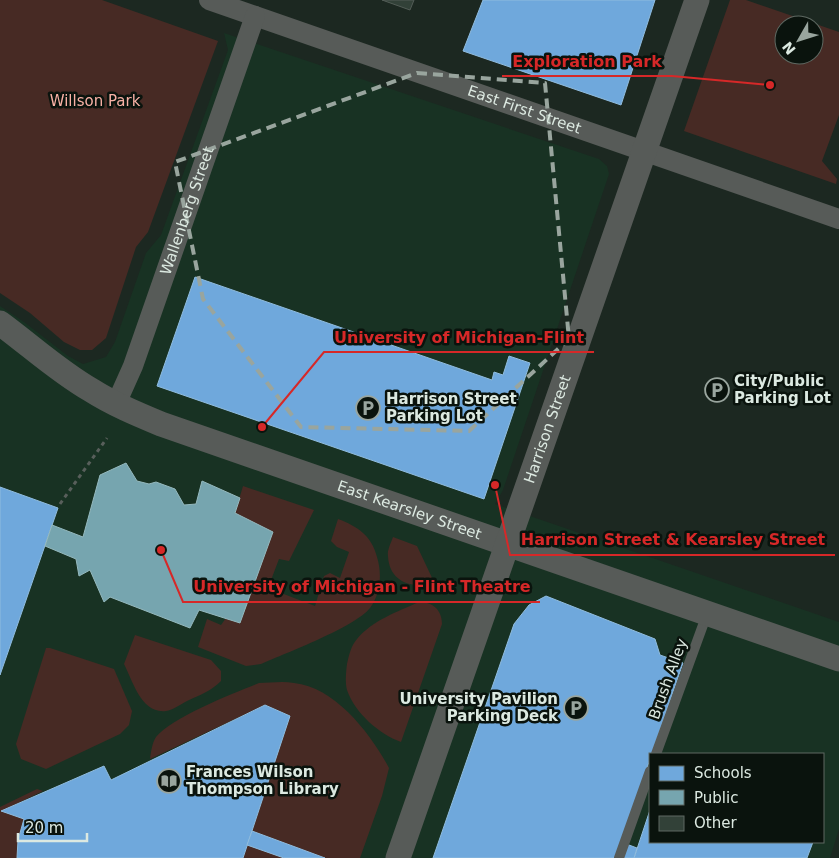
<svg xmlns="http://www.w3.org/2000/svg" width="839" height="858" viewBox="0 0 839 858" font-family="'DejaVu Sans',sans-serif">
<rect width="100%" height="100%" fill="#1c2821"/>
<!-- built -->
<path fill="#183223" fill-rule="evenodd" d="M224,33L599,159L607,166L609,174L503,490L495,504L839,622V829L830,858H0V306L24,322L68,356L83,364L106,357L115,342L146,253L161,235L228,50ZM650,754H823V842H650Z"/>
<!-- green -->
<g fill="#472a24" fill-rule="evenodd">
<path d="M0,0H102L218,41L148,232L136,247L106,338L92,350H80L64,342L30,313L0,293Z"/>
<path d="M730,0H746L839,32V115L822,161L837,179L836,184L684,131ZM784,25H814V55H784Z"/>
<path d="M243,486L314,510L289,561L279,559L268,588L315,606L324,576L330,573L340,578L349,552L337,547L331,541L338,519C357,526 372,536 377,557C382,573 381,593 370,608C355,627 286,653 261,664L246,666L198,647L207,619L221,625L226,618L240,623L235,513Z"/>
<path d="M393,537L417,546L434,582C413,590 389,582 388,556C387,550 391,543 393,537Z"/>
<path d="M419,602C433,602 442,610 442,624L401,742C379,734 355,713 347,690C345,682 346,672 347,664C349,655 351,646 357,639C373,620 397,612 419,602Z"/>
<path d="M135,635L211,660L221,671V681C211,691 200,695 187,701C181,704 173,710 166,711C141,714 133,681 124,664Z"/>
<path d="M46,648H50L114,669L132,711L129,725L120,734L46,769L21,759L16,744Z"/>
<path d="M259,683C270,683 282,681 294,683C335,687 371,734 389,768L382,796L360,858H243L290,716L265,705L150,759C151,752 152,743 156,737C172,717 234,693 259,683Z"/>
<path d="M37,789L43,791L2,811L24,819L18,840L17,858H0V807Z"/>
</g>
<!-- schools -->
<g fill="#6fa8dc" stroke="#90bcde">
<path d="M483,0H655L621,105L463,51Z"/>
<path d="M195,277L492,380L494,372L503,375L509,356L530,363L484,499L157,386Z"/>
<path d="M0,487L58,508L0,675Z"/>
<path d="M546,596L655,639L660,655L683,663L616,858H433L514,624L529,605Z"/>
<path d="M265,705L290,716L243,858H17L18,840L24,819L1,811L104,766L111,780Z"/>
<path d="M650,810V842H813L807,858H634Z"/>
<path d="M252,831L325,858H284L247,845Z"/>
<path d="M621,842L637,848L634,858H616Z"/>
</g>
<!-- public -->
<path fill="#76a5af" stroke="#95b9be" d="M126,463L137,481L149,484L156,482L175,489L184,505L196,504L202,481L240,498L235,513L273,532L240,623L199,610L190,628L110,597L104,602L90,570L79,576L76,559L45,546L52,525L83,537L100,475Z"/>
<!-- building -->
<path fill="#324138" stroke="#535d57" d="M382,0H414L410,10Z"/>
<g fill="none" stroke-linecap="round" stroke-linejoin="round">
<!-- path -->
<path stroke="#585f5b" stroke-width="3" stroke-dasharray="4 4" stroke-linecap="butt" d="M60,504L107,438"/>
<!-- service -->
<g stroke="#575b58" stroke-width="10">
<path d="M656,754L707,614"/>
<path d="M619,858L650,771"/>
</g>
<!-- minor -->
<g stroke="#575b58" stroke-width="20">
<path id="s1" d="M209,0L839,219"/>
<path id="s2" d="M116,404L133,366L255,16"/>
</g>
<!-- tertiary -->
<g stroke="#575b58" stroke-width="25">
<path id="s3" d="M0,323C30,345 58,371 91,390C113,404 137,414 161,424L839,659"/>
<path id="s4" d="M398,858L697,0"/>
</g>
</g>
<!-- marked area -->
<path fill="none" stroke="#99a59e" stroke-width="4" stroke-dasharray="10 6" stroke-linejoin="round" d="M417,73L545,83L569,339L469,431L301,427L203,299L175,162Z"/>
<!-- icons -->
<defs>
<g id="parking-ring" transform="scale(1.25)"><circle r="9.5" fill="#0a130d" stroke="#99a59e" stroke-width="1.5"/><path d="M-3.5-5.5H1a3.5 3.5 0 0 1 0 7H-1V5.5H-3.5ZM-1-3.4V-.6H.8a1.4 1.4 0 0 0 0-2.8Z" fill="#99a59e"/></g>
<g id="library-ring" transform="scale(1.25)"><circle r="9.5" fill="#0a130d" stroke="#99a59e" stroke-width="1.5"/><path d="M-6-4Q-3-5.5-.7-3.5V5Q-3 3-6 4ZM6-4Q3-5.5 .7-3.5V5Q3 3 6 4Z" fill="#99a59e"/></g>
</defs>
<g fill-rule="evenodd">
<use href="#parking-ring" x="717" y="390"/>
<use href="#parking-ring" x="368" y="408"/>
<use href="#parking-ring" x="576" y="708"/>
<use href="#library-ring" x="169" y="781"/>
</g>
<g text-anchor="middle" stroke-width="5" stroke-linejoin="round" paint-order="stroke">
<!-- park labels -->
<g font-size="15" fill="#f8b1a5" stroke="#0a130d">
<text x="95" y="106">Willson Park</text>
</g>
<!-- street labels -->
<g font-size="15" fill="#dce9e1" stroke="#0a130d">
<text dy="5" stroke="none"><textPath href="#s1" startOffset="334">East First Street</textPath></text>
<text dy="5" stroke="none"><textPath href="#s2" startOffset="206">Wallenberg Street</textPath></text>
<text dy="5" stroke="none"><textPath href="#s4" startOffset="454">Harrison Street</textPath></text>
<text dy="5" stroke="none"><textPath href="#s3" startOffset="454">East Kearsley Street</textPath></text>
<text transform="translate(668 679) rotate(-70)" y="5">Brush Alley</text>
</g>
<!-- poi labels -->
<g font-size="15" font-weight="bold" fill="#dce9e1" stroke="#0a130d" text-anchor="start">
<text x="734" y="386">City/Public<tspan x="734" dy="17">Parking Lot</tspan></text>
<text x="386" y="404">Harrison Street<tspan x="386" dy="17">Parking Lot</tspan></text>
<text x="558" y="704" text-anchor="end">University Pavilion<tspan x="558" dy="17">Parking Deck</tspan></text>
<text x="186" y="777">Frances Wilson<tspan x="186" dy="17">Thompson Library</tspan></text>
</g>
</g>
<!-- callouts -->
<path fill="none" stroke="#d62828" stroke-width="2" d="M770 85L672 76H502M262 427L324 352H594M495 485L510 555H835M161 550L183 602H540"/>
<g fill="#d62828" stroke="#0a130d" stroke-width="2">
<circle cx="770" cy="85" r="5"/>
<circle cx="262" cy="427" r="5"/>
<circle cx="495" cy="485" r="5"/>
<circle cx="161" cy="550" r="5"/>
</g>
<g font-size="16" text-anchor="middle" font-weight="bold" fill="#d62828" stroke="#0a130d" stroke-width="5" stroke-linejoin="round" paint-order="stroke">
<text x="587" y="67">Exploration Park</text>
<text x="459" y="343">University of Michigan-Flint</text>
<text x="673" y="545">Harrison Street &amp; Kearsley Street</text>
<text x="362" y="592">University of Michigan - Flint Theatre</text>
</g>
<!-- legend -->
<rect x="649" y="753" width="175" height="90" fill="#0a130d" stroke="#5e6962"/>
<rect x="659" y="766" width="25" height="15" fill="#6fa8dc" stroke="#5e6962"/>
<text x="694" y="778" font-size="15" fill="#dce9e1">Schools</text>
<rect x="659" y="790" width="25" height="15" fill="#76a5af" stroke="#5e6962"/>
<text x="694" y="803" font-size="15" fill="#dce9e1">Public</text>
<rect x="659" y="816" width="25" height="15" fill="#324138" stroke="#5e6962"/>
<text x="694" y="828" font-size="15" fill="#dce9e1">Other</text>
<!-- north arrow -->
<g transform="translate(799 40) rotate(231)"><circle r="24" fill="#0a130d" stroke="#5e6962"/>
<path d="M0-4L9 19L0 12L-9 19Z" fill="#99a59e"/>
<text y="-8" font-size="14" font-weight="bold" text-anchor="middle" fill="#dce9e1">N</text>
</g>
<!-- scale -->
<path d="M18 833v8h69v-8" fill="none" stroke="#dce9e1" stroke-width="2.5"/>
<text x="25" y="833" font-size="15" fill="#dce9e1" stroke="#0a130d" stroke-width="4" paint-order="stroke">20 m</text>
</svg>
